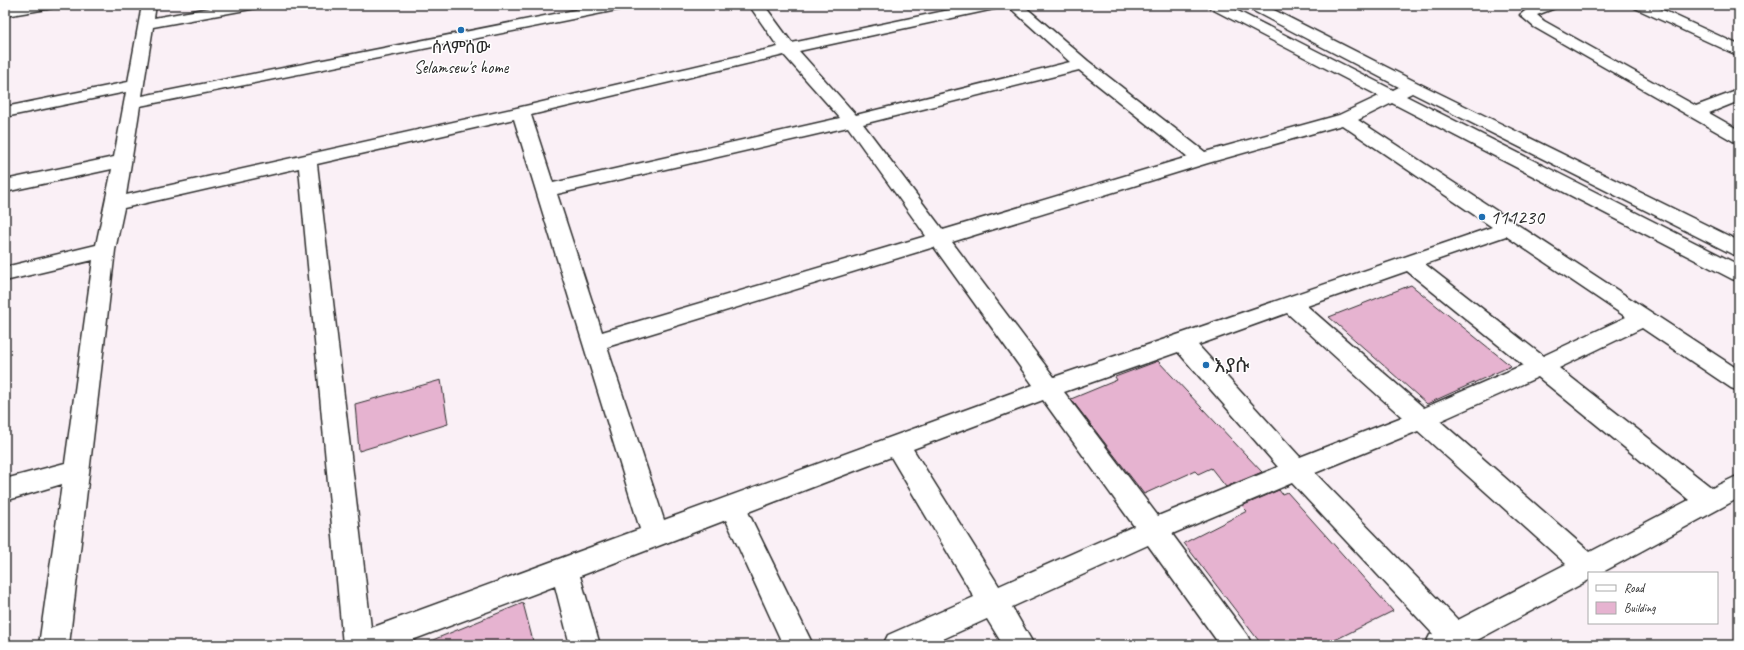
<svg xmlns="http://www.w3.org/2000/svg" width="1744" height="650" viewBox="0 0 1744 650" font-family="Caveat,'Noto Sans Ethiopic',sans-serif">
<rect width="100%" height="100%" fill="#faf0f6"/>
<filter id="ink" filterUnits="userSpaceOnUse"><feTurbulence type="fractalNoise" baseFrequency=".025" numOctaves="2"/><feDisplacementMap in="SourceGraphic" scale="8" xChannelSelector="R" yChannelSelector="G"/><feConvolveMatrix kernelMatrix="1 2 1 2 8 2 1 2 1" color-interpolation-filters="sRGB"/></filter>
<g filter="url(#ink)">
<!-- building -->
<g fill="#e6b3d0" stroke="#2b2b2b">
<path d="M1411,285L1511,366L1427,404L1329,317Z"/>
<path d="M1158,361L1262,472L1226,487L1211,468L1198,474L1195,471L1144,494L1071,399L1117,380L1115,377Z"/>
<path d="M441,380L448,424L359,451L355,404Z"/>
<path d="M1279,490L1282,494L1287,492L1393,611L1325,645H1262L1184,543L1247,511L1242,506Z"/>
<path d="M523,603L534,645H424L423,644Z"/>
</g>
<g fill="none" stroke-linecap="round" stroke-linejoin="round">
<!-- minor casing -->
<g stroke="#2b2b2b" stroke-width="3">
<g id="minor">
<path d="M20,5H54L52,8L47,9L5,16V8Z"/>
<path d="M142,5H156L154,18L226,5H258L256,8L251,9L153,27L142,96L600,5H629L627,8L622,9L140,106L126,195L521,107L778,47L749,5H764L792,43L973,5H1001L999,8L994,9L799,51L856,115L1070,62L1007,5H1023L1088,61L1205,152L1339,115L1379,96L1210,8L1208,5H1226L1393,90L1399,87L1248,8L1246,5H1264L1418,83L1739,241V256L1732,254L1412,93L1406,96L1739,265V281L1732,279L1392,103L1358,120L1739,370V391L1731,388L1642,328L1559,368L1712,488L1739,475V498L1601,573H1589V580L1468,645H1425L1430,635L1433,634L1292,483L1172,534L1247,635L1252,645H1220L1148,545L1012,607L1034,645H1003L987,619L930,645H883L888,635L974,597L891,457L748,512L813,645H783L726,520L580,576L600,645H570L555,586L399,645H343L299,168L124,208L115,250L69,645H39L62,484L5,501V479L65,463L93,260L5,281V267L96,245L112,169L5,192V180L114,157L126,92L5,117V107L128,82ZM784,55L840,118L553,183L531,115ZM1079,70L1188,157L943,230L863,124ZM514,119L640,529L371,628L317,164ZM1342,125L1492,227L1054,377L952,242L1208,163ZM848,127L926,236L602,332L557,194ZM1506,236L1626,317L1543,356L1425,264ZM934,247L1033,385L664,520L607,347ZM1407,271L1523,365L1424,408L1307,306ZM1287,313L1402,417L1300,457L1198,345ZM1178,352L1278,467L1158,516L1064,392ZM1538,377L1689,500L1590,552L1440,421ZM1043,400L1134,526L999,586L913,449ZM1418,431L1566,564L1458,620L1315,473Z"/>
<path d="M1535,5H1557L1555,8L1537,15L1544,21L1696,106L1739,90V101L1709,113L1739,130V142L1733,141L1534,27L1520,15L1530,7Z"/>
<path d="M1633,5H1652L1739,45V56L1635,8Z"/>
</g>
</g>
<!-- minor -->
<use href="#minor" fill="#fff" fill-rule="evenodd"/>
</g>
</g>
<!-- markers -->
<g fill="#1f6fb2" stroke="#fff" stroke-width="1.5">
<circle cx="461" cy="30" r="4"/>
<circle cx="1482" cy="217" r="4"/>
<circle cx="1206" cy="365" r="4"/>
</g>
<g text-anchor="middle" stroke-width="3" stroke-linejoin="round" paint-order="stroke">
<!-- far-poi labels -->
<g font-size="17" fill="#2b2b2b" stroke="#fff">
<text x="461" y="53">ሰላምሰው<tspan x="461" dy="20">Selamsew's home</tspan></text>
</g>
<!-- poi labels -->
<g font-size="20" fill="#2b2b2b" stroke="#fff" text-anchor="start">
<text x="1490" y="224">111230</text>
<text x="1214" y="372">እያሱ</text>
</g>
</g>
<!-- margin -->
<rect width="1744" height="650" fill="none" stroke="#fff" stroke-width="20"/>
<rect x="10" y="10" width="1724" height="630" fill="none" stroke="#2b2b2b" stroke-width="1.5" filter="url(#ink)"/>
<!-- legend -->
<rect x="1588" y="572" width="130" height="52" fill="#ffffff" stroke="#aaaaaa"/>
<rect x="1596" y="585" width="20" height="6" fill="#ffffff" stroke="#aaaaaa"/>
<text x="1624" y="592" font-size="12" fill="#2b2b2b">Road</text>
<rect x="1596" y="602" width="20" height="12" fill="#e6b3d0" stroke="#aaaaaa"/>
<text x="1624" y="612" font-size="12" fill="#2b2b2b">Building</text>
</svg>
